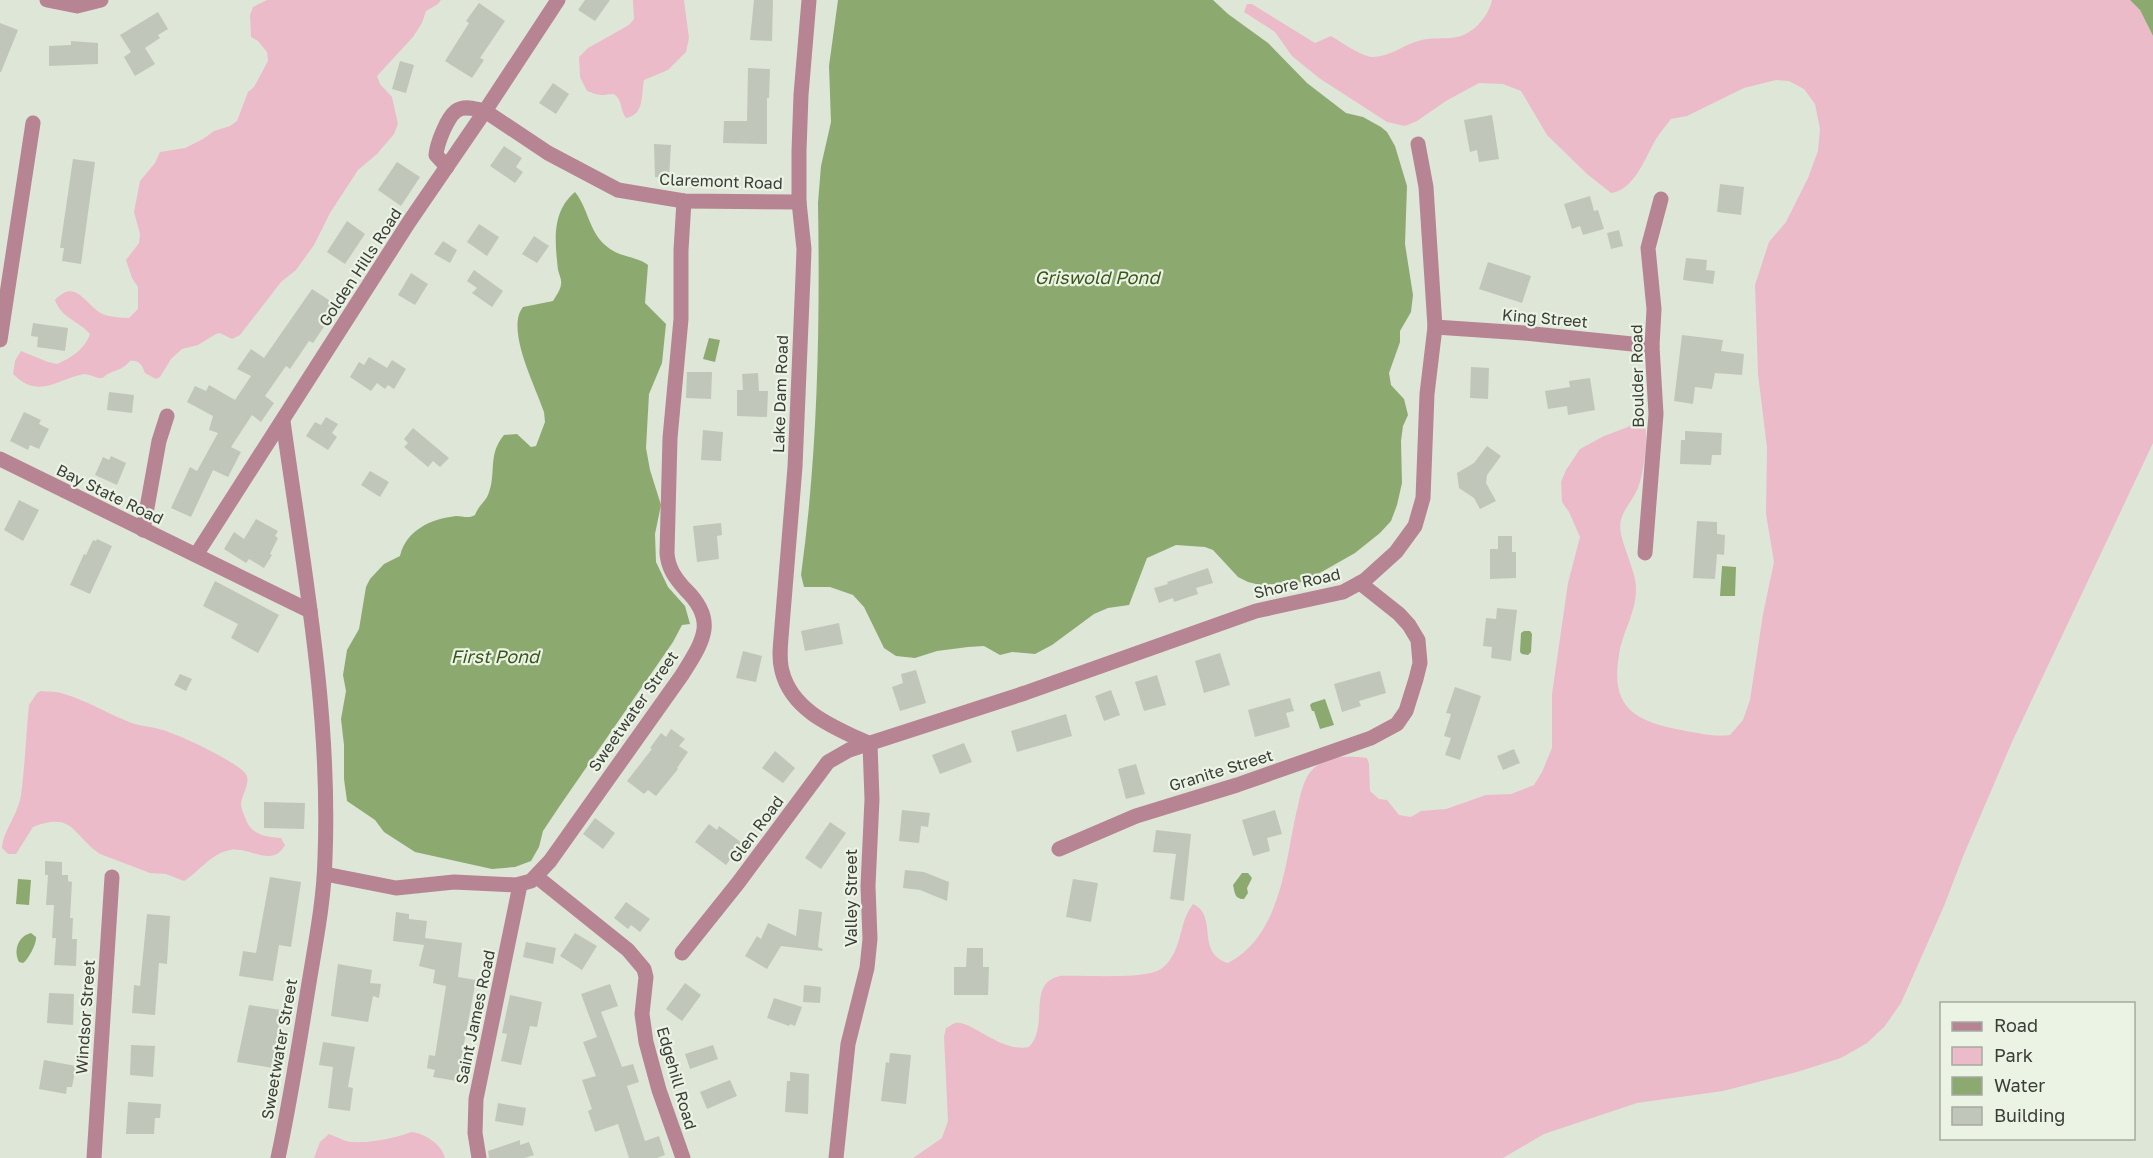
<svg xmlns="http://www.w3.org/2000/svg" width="2153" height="1158" viewBox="0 0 2153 1158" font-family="'Golos Text',sans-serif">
<rect width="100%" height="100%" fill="#dee6d8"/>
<!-- green -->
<g fill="#ecbbc9">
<path d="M267,0H441L438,4L426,11L422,23L413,37L377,76L380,84L392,97L398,124L394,134L377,154L358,170L330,213L314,245L296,270L281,282L240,335L232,339L220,333L216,334L198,345L182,349L171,359L160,377L156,379L145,373C142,365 139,360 130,361C121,371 117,369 106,375C105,376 104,377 102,378C97,379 90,374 84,374C57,379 39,400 13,374L15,361L21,351L48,362L57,364C71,358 85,349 90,334C79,321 61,318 55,300C77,276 86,308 105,315C112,317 121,318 129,318L138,309V287L132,278L126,260L139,243L140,234L134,212L140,181L155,163L160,152L185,148L203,139L214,131L230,126L237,121L248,92L254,87L268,61L267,52L258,41L251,37L250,15L253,7Z"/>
<path d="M633,0H684L689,38L686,52L668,70L644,80C641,94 645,115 626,118C621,111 622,106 619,100C614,90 609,96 601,95C597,95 591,92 587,91L580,77L579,57L588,48L629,25L634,19Z"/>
<path d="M1492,0H2130L2140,10L2153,36V443L2012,742L1964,854L1944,906L1901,1003L1885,1026L1867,1043L1841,1058L1797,1072L1723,1091L1637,1103L1544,1134L1503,1158H913L942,1138L948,1121L944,1037L946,1028C949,1027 952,1024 955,1023C970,1019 1001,1053 1029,1047C1050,1025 1026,983 1060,976C1082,975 1139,979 1157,971C1165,968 1171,959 1175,951C1182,935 1182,918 1193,904C1219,916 1195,953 1228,963C1280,936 1285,865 1296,814C1300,799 1302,779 1314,768C1328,755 1350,756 1367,758L1369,764L1370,791L1379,799L1387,800L1399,815L1411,817L1421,811L1446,809L1486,795L1511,794L1534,785L1542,772L1552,748V694L1568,583L1580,537L1569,512L1562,502L1561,482L1566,470L1580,449L1604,436L1628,427L1639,418L1644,421C1649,437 1644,471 1638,488C1633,500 1624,508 1621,520C1616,537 1637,569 1636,590C1636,613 1622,633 1619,655C1610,708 1635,721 1681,730C1698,733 1713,737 1730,735L1743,720L1750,700L1763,614L1774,562L1766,514L1767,448L1758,374L1755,285L1769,242L1786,222L1808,178L1818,151L1820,129L1815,104L1804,89L1789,81L1776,80L1744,88L1687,116L1671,119C1666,126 1660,132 1656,139C1646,156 1634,191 1611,193L1587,174L1547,135L1521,91L1503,84L1479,83L1446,101L1417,121L1405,126L1387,122L1319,78L1292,56L1275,32L1244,12L1247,4H1252L1315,43L1331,36C1341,42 1361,56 1372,57C1389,57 1400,47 1415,42C1428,37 1438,39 1451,38C1471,37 1488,18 1492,0Z"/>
<path d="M41,691C48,692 57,691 64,694C86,700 106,713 127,721C138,726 148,726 159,729C176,733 234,760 245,773C252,781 242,794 241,804C241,807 243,813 245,817C250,834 264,837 281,838L285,845C272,869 250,846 230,850C210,854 199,872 184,881L166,874L150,873L100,854C72,835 74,811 33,827L16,854H8L2,848C3,831 18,815 21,795C25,765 26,735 29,705L37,693Z"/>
<path d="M411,1132C424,1133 442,1144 445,1158H314L320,1142L329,1134C335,1136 340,1139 346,1141C361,1145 398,1138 411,1132Z"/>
</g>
<!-- water -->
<g fill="#8caa70">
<path d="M838,0H1213L1228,14L1268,43L1307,83L1346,113L1363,117L1381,127L1387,132L1395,146L1407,186L1405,244L1413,295L1411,312L1400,331V342L1389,373L1391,385L1404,399L1408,415L1403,426L1401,441L1402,483L1397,505L1391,521L1380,533L1355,553L1304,582L1260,585L1248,582L1238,577L1213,550L1205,547L1176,545L1147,558L1129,605L1108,608L1094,614L1052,645L1035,654L1012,652L1000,655L984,646L968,647L937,651L915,658L896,656L884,648L864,607L853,595L830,587H804L801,575C818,452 820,327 818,203L821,166L831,122L829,66Z"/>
<path d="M2130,0H2153V36L2140,10Z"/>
<path d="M575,192C588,208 589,231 605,245C619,258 637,256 648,265L645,303L666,324L662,363L649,394L646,448L650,470L661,505L655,534L656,562L668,587L685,606L690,624L682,625L673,642L559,807L543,831L539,847L531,861L515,867L492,869L415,852L384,832L375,820L347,801L344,779V745L341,719L346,691L343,675L347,650L359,629L366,587L370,579L384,564L400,556C406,530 431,519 456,516C463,516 468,519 475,515C479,505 485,502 488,495C497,474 487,455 504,435L517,434L531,447L536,446L545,422L544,412C536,387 505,329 523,307L553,301C556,296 561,289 561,284C562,280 559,274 558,270C555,242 551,212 575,192Z"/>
<path d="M709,338L720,340L715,362L703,359Z"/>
<path d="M1722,566L1736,567L1735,596H1720Z"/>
<path d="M1524,631H1530L1532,634L1531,652L1528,655L1522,654L1520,652L1521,633Z"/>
<path d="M1325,699L1334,725L1320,729L1314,711H1312L1310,705L1312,703Z"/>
<path d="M1242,873H1248L1252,878L1247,888L1248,893L1244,899C1234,899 1235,892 1233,885Z"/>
<path d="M18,879L31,880L29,905L16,904Z"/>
<path d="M31,933L36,937C37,943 28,960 23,963L19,962C13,951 18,936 31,933Z"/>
</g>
<!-- building -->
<g fill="#c0c7ba">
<path d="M585,0H610L595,21L578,10Z"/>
<path d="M754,0H773L772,41L750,40Z"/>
<path d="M479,3L505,21L480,58L484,60L472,78L445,61L469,23L466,21Z"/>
<path d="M158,12L168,29L158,35L160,38L145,48L155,64L135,76L124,57L131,52L120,35Z"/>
<path d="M0,23L18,30L1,72H0Z"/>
<path d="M71,41L98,43V64L49,66V46L71,45Z"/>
<path d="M400,61L414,65L406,93L392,89Z"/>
<path d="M748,68L770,69L769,98H767V144L723,143L724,121H747Z"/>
<path d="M553,83L569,94L556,114L539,103Z"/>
<path d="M1492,115L1499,159L1479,162L1477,150L1470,152L1464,120Z"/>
<path d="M654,144L671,145L669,178L655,177Z"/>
<path d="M504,146L522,158L516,167L523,172L515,183L490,166Z"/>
<path d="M73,159L95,162L81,264L62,261L64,248H60Z"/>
<path d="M397,162L420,177L401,206L378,190Z"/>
<path d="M1720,184L1744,187L1741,215L1717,212Z"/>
<path d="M1590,196L1594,211L1598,210L1604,229L1583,235L1580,226L1572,229L1564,204Z"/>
<path d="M347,221L365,234L345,264L327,252Z"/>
<path d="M479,224L499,237L487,256L467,242Z"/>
<path d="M1619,230L1623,246L1611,249L1607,233Z"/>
<path d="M534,236L549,246L537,263L522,254Z"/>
<path d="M443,241L457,250L450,263L434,254Z"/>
<path d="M1686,258L1707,260L1706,270L1715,271L1713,284L1683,280Z"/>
<path d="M1488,262L1531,276L1522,303L1479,289Z"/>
<path d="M474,270L503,291L492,307L472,293L477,288L467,281Z"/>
<path d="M411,273L428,284L415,305L398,295Z"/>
<path d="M312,289L338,306L313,343L309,341L290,369L286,366L265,396L274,403L261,422L252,415L231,447L241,452L228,477L213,470L191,517L171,508L190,467L197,471L218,433L209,430L213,416L187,402L195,386L206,391L209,385L235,400L251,376L237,369L251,349L264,358Z"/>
<path d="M33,323L68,328L65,351L37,347L38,337L31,336Z"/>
<path d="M1682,335L1723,340L1721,351L1744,354L1742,375L1715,373L1712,389L1695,387L1693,404L1674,401Z"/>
<path d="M369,357L387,368L392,360L406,369L394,389L388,385L385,389L377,383L371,391L350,377L359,362L364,365Z"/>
<path d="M1471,367L1489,368L1488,399L1470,398Z"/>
<path d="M687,372H712L711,399L686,398Z"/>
<path d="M758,373L759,391H768L767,417L737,416V390H743L742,374Z"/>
<path d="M1590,378L1595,410L1568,415L1567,406L1548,409L1545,391L1570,387L1569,381Z"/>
<path d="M109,392L134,395L132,413L107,410Z"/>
<path d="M24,412L41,420L39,424L49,429L39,449L30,445L28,450L10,441Z"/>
<path d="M326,417L338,424L332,433L337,437L328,450L306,436L315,422L321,425Z"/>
<path d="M413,428L449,458L440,467L433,461L428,467L404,447L408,443L404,439Z"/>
<path d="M703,430L723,432L721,461L701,460Z"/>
<path d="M1685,431L1722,433L1721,455H1712L1711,465L1680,464L1681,440H1685Z"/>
<path d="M1487,446L1501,456L1487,475L1486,483L1496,501L1480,509L1474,498L1459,488L1457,473L1474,463Z"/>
<path d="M111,456L126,463L117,485L95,475L103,457L109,460Z"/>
<path d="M370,471L389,482L380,497L361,485Z"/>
<path d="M19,500L39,510L23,541L4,530Z"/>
<path d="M256,519L278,531L275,536L278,538L270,554L272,555L264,568L249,559L246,563L224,549L234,532L244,539Z"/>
<path d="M1697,521L1717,522V534L1725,535L1724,555L1717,554L1715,579L1693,578Z"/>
<path d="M721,523L722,535L717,536L719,559L697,562L693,526Z"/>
<path d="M1498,536H1512V552H1516V578L1490,579V549H1498Z"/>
<path d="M97,539L112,546L90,594L70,585L84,554L86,555L93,540L96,541Z"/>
<path d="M1208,568L1213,583L1196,588L1198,594L1174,602L1173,598L1159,603L1154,588L1168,584L1167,582Z"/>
<path d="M215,581L279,615L258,653L231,638L238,624L203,606Z"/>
<path d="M1497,608L1517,610L1511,661L1491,658L1492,647L1483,646L1486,618L1496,619Z"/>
<path d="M839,623L843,644L805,651L801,631Z"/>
<path d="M743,651L762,656L756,682L736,678Z"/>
<path d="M1220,653L1230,685L1204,693L1195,661Z"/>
<path d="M916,670L926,703L900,711L892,687L903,683L901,674Z"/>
<path d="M1380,671L1386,693L1359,701L1361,706L1342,712L1334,684Z"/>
<path d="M180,674L192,679L186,691L174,685Z"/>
<path d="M1157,675L1166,705L1144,711L1135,682Z"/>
<path d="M1455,687L1481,696L1460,760L1445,755L1451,738L1444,736L1451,714L1446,713Z"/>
<path d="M1111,690L1120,715L1104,721L1095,696Z"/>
<path d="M1290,698L1294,711L1286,713L1290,727L1255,737L1248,710Z"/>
<path d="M1066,714L1072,736L1017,752L1011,731Z"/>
<path d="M671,729L685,739L679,746L688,752L677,768L678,769L656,796L648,790L644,794L627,781L652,749L650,748L661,733L666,737Z"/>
<path d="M964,743L972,762L940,774L932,755Z"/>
<path d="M1514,749L1520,763L1503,770L1497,756Z"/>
<path d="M775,751L795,768L783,783L762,768Z"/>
<path d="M1136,764L1145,794L1126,799L1118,769Z"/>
<path d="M264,802L305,803L304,829L264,828Z"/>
<path d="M902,810L930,813L928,827L921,826L919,843L899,841Z"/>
<path d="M1275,810L1282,834L1267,838L1270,851L1253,856L1242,820Z"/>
<path d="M595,818L615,833L603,849L583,834Z"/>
<path d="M830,822L846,833L821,869L805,858Z"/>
<path d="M709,824L717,830L719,826L742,843L726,865L695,842Z"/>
<path d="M1156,830L1191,834L1184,901L1170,899L1176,854L1153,852Z"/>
<path d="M45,861L62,862V875H68V881L72,882L70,918H73L72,939H77L76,966L54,965L56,938H52L54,905H46L48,875H45Z"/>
<path d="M905,870L924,872L949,882L947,901L920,890L903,888Z"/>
<path d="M270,877L301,882L291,947L279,945L273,981L239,976L243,951L256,953Z"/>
<path d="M1073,879L1098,883L1091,922L1066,917Z"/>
<path d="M626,902L650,919L640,932L631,925L628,929L614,918Z"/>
<path d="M799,909L822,912L818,947L823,949L822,951L781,946L767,969L745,956L757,936L761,939L768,923L796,936Z"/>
<path d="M396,912L409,914V919L427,921L425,938L462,943L458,977L476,980L457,1081L433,1077L435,1070L427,1068L429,1055L435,1056L446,986L433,983L435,970L419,966L424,945L393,941Z"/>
<path d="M147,914L170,916L167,964L159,963L155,1015L132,1013L134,985L140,986Z"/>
<path d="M575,933L597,946L582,970L560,956Z"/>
<path d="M526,942L556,948L553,964L523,957Z"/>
<path d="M967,948H983V967H989L988,995H954V967H966Z"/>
<path d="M338,964L372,970L370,983L381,984L379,998L373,996L368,1022L331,1016Z"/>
<path d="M685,983L701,995L682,1021L666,1009Z"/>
<path d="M610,984L618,1006L601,1012L622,1067L633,1064L639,1082L627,1086L645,1141L659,1136L665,1155L657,1158H629L618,1124L595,1132L588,1111L592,1109L582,1080L596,1076L583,1042L597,1037L581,994Z"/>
<path d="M804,985L821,987L820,1003L803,1002Z"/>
<path d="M49,993L74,994L73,1025L47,1023Z"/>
<path d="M510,995L542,1002L537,1027L530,1026L521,1065L501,1061L507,1034L502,1033Z"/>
<path d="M774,998L802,1007L795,1026L790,1024L789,1026L767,1018Z"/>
<path d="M249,1005L281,1010L273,1068L237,1062Z"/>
<path d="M323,1042L355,1047L348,1087L353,1088L350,1111L328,1108L333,1067L319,1065Z"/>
<path d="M131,1045L155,1046L153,1077L130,1075Z"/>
<path d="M713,1045L718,1059L690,1069L685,1054Z"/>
<path d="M890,1053L911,1055L906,1104L881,1101L886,1062L889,1063Z"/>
<path d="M44,1060L76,1066L72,1087H67L66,1094L39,1089Z"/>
<path d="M790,1072L809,1074L808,1114L785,1112L787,1081H790Z"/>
<path d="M730,1080L737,1096L707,1109L700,1092Z"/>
<path d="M128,1102L161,1104L160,1118H155L154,1134H126Z"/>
<path d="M498,1103L526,1108L523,1126L495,1121Z"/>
<path d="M520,1140V1145L529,1142L534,1155L525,1158H489L488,1151Z"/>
</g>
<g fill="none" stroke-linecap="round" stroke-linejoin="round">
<!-- minor -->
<g stroke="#b78494" stroke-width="15">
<path d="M47,0L77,6L101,0"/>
<path d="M809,0L801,95L799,151V202L804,249L803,276L795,467L781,638C780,649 779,660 782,671C792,712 836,728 870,744"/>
<path d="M447,167L436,155C437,143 447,118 456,111C464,105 477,109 485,111L548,153L618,190L684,201L799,202"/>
<path d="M1435,327L1524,333L1652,346"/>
<path d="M0,340L33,123"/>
<path d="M0,459L310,611"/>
<path d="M143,530L159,441L167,416"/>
<path d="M1645,553L1656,414L1652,346L1654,309L1648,248L1661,199"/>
<path d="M196,555L409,222L485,111L558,0"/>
<path d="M1059,849L1136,816L1237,785L1371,738L1397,724L1406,711L1416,679L1420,663L1418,640L1409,625L1399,614L1360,583"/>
<path d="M325,874L396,888L454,882L516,885L531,881L550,861L682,675C703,641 718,621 685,589C675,578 668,568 667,553L670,438L681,319V250L684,201"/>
<path d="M537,877L628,950L644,969L646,977L642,1014L646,1042L659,1090L683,1158"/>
<path d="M682,953L738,883L828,762L849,750L1025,693L1256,611L1343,592L1365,580L1396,552L1415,526L1423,498L1427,394L1435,327L1426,187L1418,144"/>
<path d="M94,1158L112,877"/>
<path d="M278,1158C290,1102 299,1045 308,989C315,945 324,902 325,858C331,711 303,566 283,421"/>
<path d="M479,1158L475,1133L476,1099L520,885"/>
<path d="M836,1158L848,1044L867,968L870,939L868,886L872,799L870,744"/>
</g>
</g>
<g text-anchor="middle" stroke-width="4.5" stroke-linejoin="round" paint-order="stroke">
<!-- street labels -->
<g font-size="16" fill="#3b3e38" stroke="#ebf3e5">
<text transform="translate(721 181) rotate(2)" y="6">Claremont Road</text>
<text transform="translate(360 267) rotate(-57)" y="6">Golden Hills Road</text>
<text transform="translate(1545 318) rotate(5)" y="6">King Street</text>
<text transform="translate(1637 376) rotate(-91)" y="6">Boulder Road</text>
<text transform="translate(780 394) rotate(-88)" y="6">Lake Dam Road</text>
<text transform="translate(110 494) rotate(26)" y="6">Bay State Road</text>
<text transform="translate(1297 583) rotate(-13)" y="6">Shore Road</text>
<text transform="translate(633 711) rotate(-55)" y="6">Sweetwater Street</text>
<text transform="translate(1221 770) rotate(-17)" y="6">Granite Street</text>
<text transform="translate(756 829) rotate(-53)" y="6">Glen Road</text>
<text transform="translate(851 898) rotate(-90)" y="6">Valley Street</text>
<text transform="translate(85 1017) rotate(-86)" y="6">Windsor Street</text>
<text transform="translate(475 1017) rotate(-78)" y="6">Saint James Road</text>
<text transform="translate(279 1049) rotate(-80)" y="6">Sweetwater Street</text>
<text transform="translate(677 1078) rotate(74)" y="6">Edgehill Road</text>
</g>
<!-- water labels -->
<g font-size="18" font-style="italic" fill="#3a5619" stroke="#ebf3e5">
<text x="1097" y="284">Griswold Pond</text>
<text x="495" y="663">First Pond</text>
</g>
</g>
<!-- legend -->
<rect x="1940" y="1002" width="195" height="138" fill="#ebf3e5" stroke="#a5aba0" stroke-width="1.5"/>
<rect x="1952" y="1022" width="30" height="9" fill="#b78494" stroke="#a5aba0" stroke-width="1.5"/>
<text x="1994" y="1032" font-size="18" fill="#3b3e38">Road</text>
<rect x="1952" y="1047" width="30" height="18" fill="#ecbbc9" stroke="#a5aba0" stroke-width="1.5"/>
<text x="1994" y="1062" font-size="18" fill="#3b3e38">Park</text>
<rect x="1952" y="1077" width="30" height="18" fill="#8caa70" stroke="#a5aba0" stroke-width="1.5"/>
<text x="1994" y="1092" font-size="18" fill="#3b3e38">Water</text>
<rect x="1952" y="1107" width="30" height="18" fill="#c0c7ba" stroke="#a5aba0" stroke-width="1.5"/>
<text x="1994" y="1122" font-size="18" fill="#3b3e38">Building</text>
</svg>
